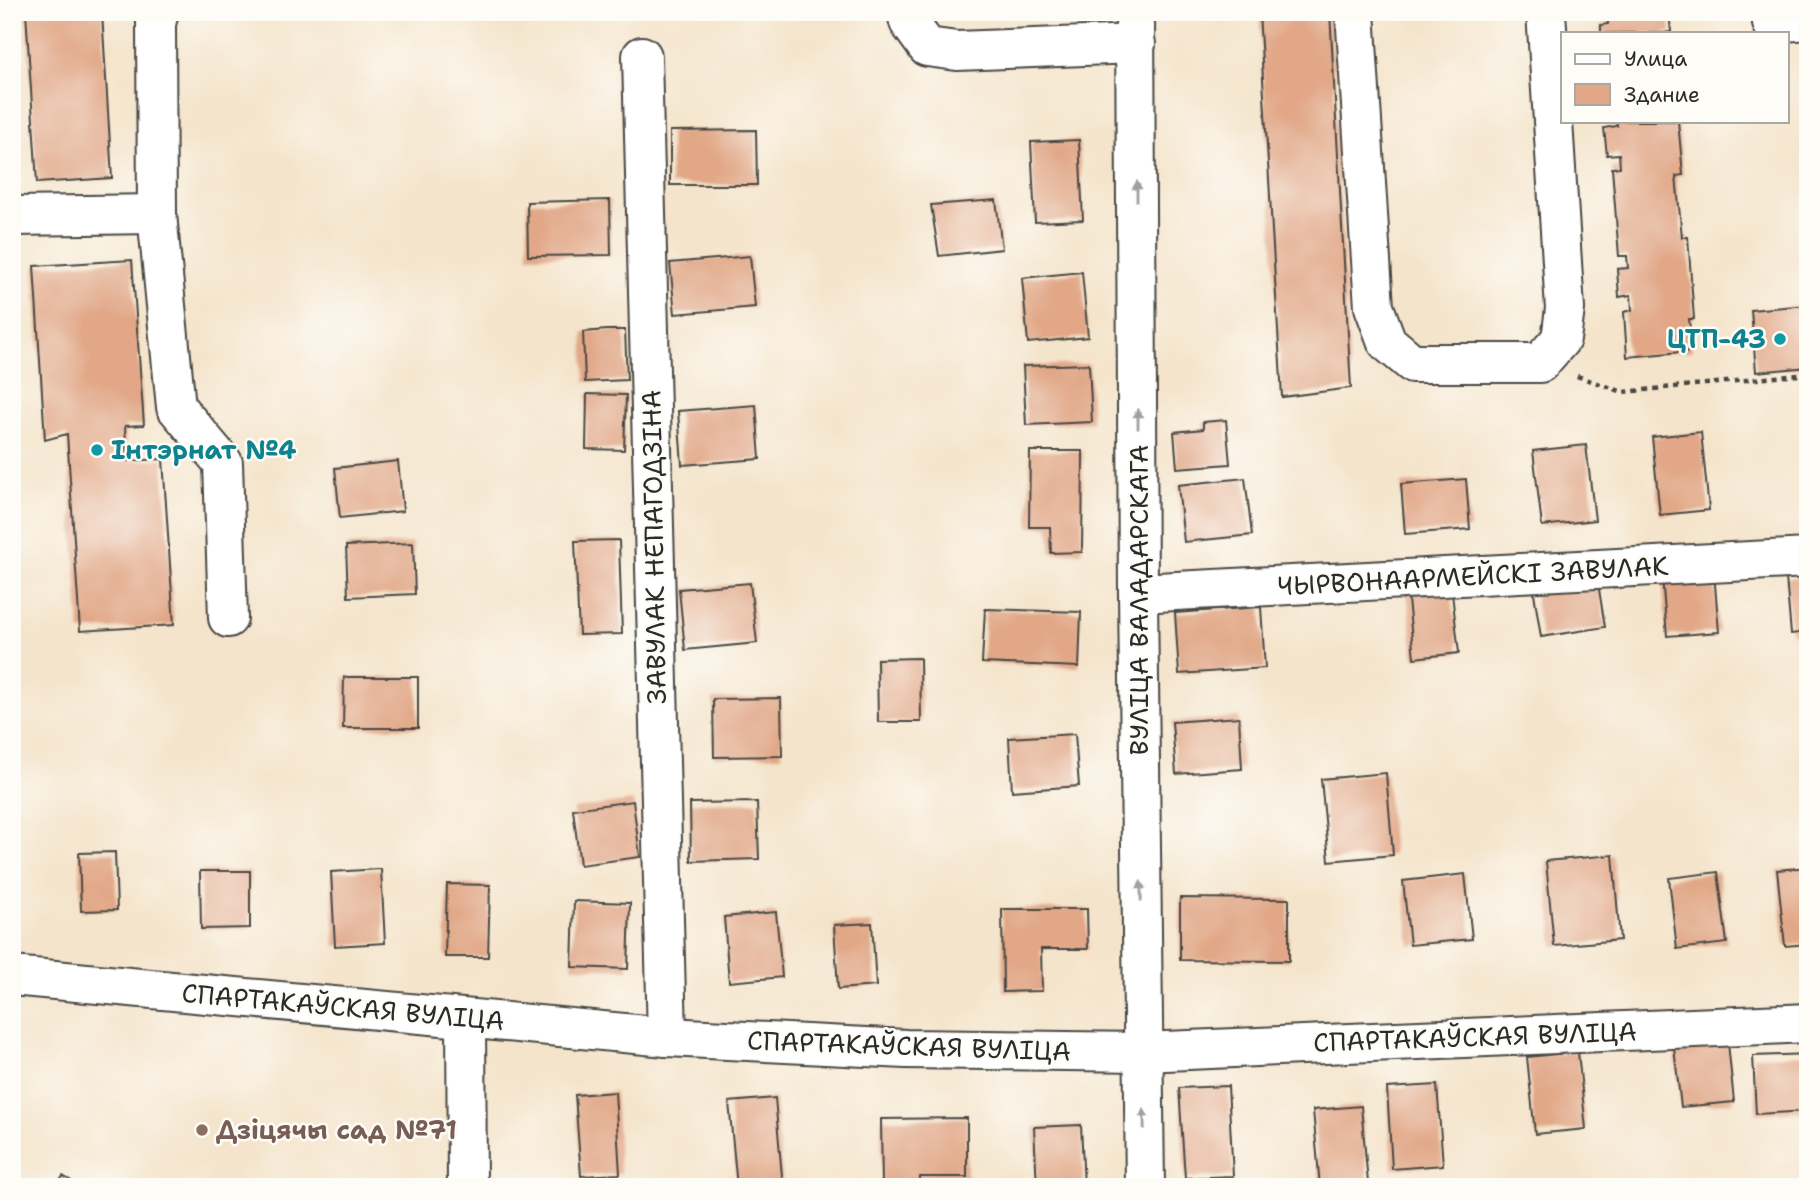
<svg xmlns="http://www.w3.org/2000/svg" width="1820" height="1199" viewBox="0 0 1820 1199" font-family="'Shantell Sans',sans-serif">
<rect width="100%" height="100%" fill="#fdfcf7"/>
<filter id="ink" filterUnits="userSpaceOnUse"><feTurbulence type="fractalNoise" baseFrequency=".0143" numOctaves="2"/><feDisplacementMap in="SourceGraphic" scale="14" xChannelSelector="R" yChannelSelector="G"/><feConvolveMatrix kernelMatrix="1 2 1 2 8 2 1 2 1" color-interpolation-filters="sRGB"/></filter>
<filter id="wash" filterUnits="userSpaceOnUse"><feTurbulence type="fractalNoise" baseFrequency=".00686" numOctaves="4" result="noise"/><feDisplacementMap in="SourceGraphic" scale="28" xChannelSelector="R" yChannelSelector="G"/><feGaussianBlur stdDeviation="1.57" result="paint"/><feColorMatrix in="noise" values="0 0 0 0 0 0 0 0 0 0 0 0 0 0 0 0 0 1.4 0 .05"/><feComposite in="paint" operator="in"/></filter>
<g filter="url(#wash)">
<rect width="100%" height="100%" fill="#f4e4cb"/>
<g id="blocks">
<!-- building -->
<g fill="#e1a787">
<path d="M26,12H102L112,178L37,183Z"/>
<path d="M1259,12H1330L1351,388L1282,397Z"/>
<path d="M1607,12H1669L1671,32L1664,33H1601V25L1608,24Z"/>
<path d="M1616,121H1678L1683,175L1676,176L1682,237H1688L1694,319H1689L1692,351L1627,357L1624,312L1632,310L1631,295L1619,297L1617,269L1628,268L1627,256H1619L1612,168L1620,167L1619,154L1607,155L1604,128L1617,126Z"/>
<path d="M756,130L757,185H670V131Z"/>
<path d="M1079,140L1083,220L1035,222L1031,142Z"/>
<path d="M610,200L611,255L528,256L527,202Z"/>
<path d="M996,200L1002,249L939,256L931,205Z"/>
<path d="M750,256L755,307L675,314L670,263Z"/>
<path d="M132,260L144,425L125,426L127,461L163,459L174,625L80,631L67,434L45,440L34,266Z"/>
<path d="M1082,272L1088,337L1028,343L1022,278Z"/>
<path d="M1808,305V367L1756,372L1751,310Z"/>
<path d="M607,330H625L627,380L585,382L583,332Z"/>
<path d="M1089,364L1092,422L1026,425L1023,366Z"/>
<path d="M587,394L626,395L624,450L586,449Z"/>
<path d="M756,405L760,459L682,465L678,411Z"/>
<path d="M1226,420L1230,464L1177,468L1174,432L1203,429V422Z"/>
<path d="M1701,432L1709,510L1660,515L1652,437Z"/>
<path d="M1586,445L1595,520L1542,526L1533,451Z"/>
<path d="M1030,451H1083L1082,552L1051,553L1050,527H1029Z"/>
<path d="M398,461L403,511L340,518L335,468Z"/>
<path d="M1245,478L1252,535L1184,542L1178,485Z"/>
<path d="M1466,479L1470,529L1405,534L1401,484Z"/>
<path d="M619,540L622,634L579,635L575,541Z"/>
<path d="M413,543L415,594L348,597L346,546Z"/>
<path d="M1714,573L1719,632L1667,636L1662,577Z"/>
<path d="M1597,577L1605,627L1541,637L1533,587Z"/>
<path d="M1808,577V632L1791,634L1786,578Z"/>
<path d="M750,583L757,643L685,650L679,589Z"/>
<path d="M1451,585L1459,653L1414,658L1407,590Z"/>
<path d="M1261,607L1265,668L1179,674L1175,613Z"/>
<path d="M985,609L1081,612L1079,667L982,663Z"/>
<path d="M920,658L921,722H878L877,659Z"/>
<path d="M344,677H418V728H343Z"/>
<path d="M781,698L782,756L714,757L713,699Z"/>
<path d="M1239,717L1242,769L1176,774L1172,722Z"/>
<path d="M1075,734L1079,786L1012,791L1009,738Z"/>
<path d="M1386,773L1393,855L1329,861L1321,779Z"/>
<path d="M633,801L640,857L580,865L573,809Z"/>
<path d="M757,802L759,859L691,861L690,803Z"/>
<path d="M115,852L117,910L81,911L79,853Z"/>
<path d="M1613,855L1620,940L1554,946L1546,861Z"/>
<path d="M1808,867V944L1785,946L1777,870Z"/>
<path d="M381,869L385,943L335,946L331,872Z"/>
<path d="M200,871H250V928L201,929Z"/>
<path d="M1718,872L1727,943L1677,949L1669,878Z"/>
<path d="M1465,874L1472,939L1410,945L1403,881Z"/>
<path d="M447,884L490,885L488,957H445Z"/>
<path d="M1180,898L1289,899V961L1180,960Z"/>
<path d="M574,901L630,903L628,969L572,967Z"/>
<path d="M1002,909H1087L1088,949H1041L1042,991L1003,992Z"/>
<path d="M776,912L782,977L729,982L724,917Z"/>
<path d="M872,923L876,986L838,989L834,925Z"/>
<path d="M1728,1043L1734,1102L1681,1107L1674,1048Z"/>
<path d="M1578,1052L1586,1129L1535,1134L1527,1057Z"/>
<path d="M1808,1054V1111L1756,1114L1753,1056Z"/>
<path d="M1437,1085L1443,1165L1392,1169L1387,1088Z"/>
<path d="M1228,1086L1233,1176L1185,1178L1179,1088Z"/>
<path d="M615,1092L620,1174L581,1176L575,1095Z"/>
<path d="M775,1098L783,1187H737L729,1102Z"/>
<path d="M1361,1106L1368,1183L1320,1187L1313,1110Z"/>
<path d="M967,1118V1177H920V1187H882L881,1119Z"/>
<path d="M1081,1125L1084,1187H1037L1034,1127Z"/>
<path d="M63,1176L81,1187H56Z"/>
</g>
</g>
</g>
<g filter="url(#ink)">
<use href="#blocks" fill-opacity="0" stroke="#494743" stroke-width="2"/>
<g fill="none" stroke-linecap="round" stroke-linejoin="round">
<!-- minor casing -->
<g stroke="#494743" stroke-width="42">
<g id="minor">
<path d="M159,12L156,24L157,214L176,407L223,463L228,618"/>
<path d="M907,12L909,22L927,47L957,51L1136,44"/>
<path d="M1355,12L1374,307L1387,342L1412,363H1540L1561,339L1565,309L1546,12"/>
<path d="M1772,23L1808,20"/>
<path d="M642,56L667,1037"/>
<path d="M12,216L157,214"/>
<path d="M1138,593L1808,558"/>
<path d="M12,976L667,1037L906,1049L1143,1052L1808,1023"/>
<path d="M466,1019L467,1187"/>
</g>
</g>
<!-- major casing -->
<g stroke="#494743" stroke-width="42">
<path id="major" d="M1135,12L1138,593L1145,1187"/>
</g>
<!-- path -->
<path stroke="#494743" stroke-width="4.5" stroke-dasharray="5 5" stroke-linecap="butt" d="M1577,376L1623,392L1808,374"/>
<!-- minor -->
<use href="#minor" stroke="#fff" stroke-width="38"/>
<!-- major -->
<use href="#major" stroke="#fff" stroke-width="38"/>
</g>
<!-- one-way arrows -->
<defs><path id="oneway-solid" d="M-6-.8H1V-3.2L6.5 0L1 3.2V.8H-6Z" transform="scale(1.75)"/></defs>
<g fill="#a0a0a0">
<use href="#oneway-solid" transform="translate(1137 191) rotate(-90)"/>
<use href="#oneway-solid" transform="translate(1138 419) rotate(-90)"/>
<use href="#oneway-solid" transform="translate(1141 891) rotate(-91)"/>
<use href="#oneway-solid" transform="translate(1144 1119) rotate(-91)"/>
</g>
</g>
<!-- markers -->
<g fill="#0f9aa8" stroke="#fdfcf7" stroke-width="2.5">
<circle cx="1780" cy="339" r="7"/>
<circle cx="97" cy="450" r="7"/>
</g>
<circle fill="#8d6e63" stroke="#fdfcf7" stroke-width="2.5" cx="202" cy="1130" r="7"/>
<g text-anchor="middle" stroke-width="5" stroke-linejoin="round" paint-order="stroke">
<!-- culture labels -->
<g font-size="26" font-weight="bold" fill="#0d838f" stroke="#fdfcf7" text-anchor="end">
<text x="1766" y="348">ЦТП-43</text>
<text x="111" y="459" text-anchor="start">Інтэрнат №4</text>
</g>
<!-- street labels -->
<g font-size="26" fill="#2b2b2b" stroke="#fdfcf7">
<text transform="translate(654 547) rotate(-91)" y="9">ЗАВУЛАК НЕПАГОДЗІНА</text>
<text transform="translate(1473 576) rotate(-3)" y="9">ЧЫРВОНААРМЕЙСКІ ЗАВУЛАК</text>
<text transform="translate(1139 600) rotate(-90)" y="9">ВУЛІЦА ВАЛАДАРСКАГА</text>
<text transform="translate(343 1007) rotate(5)" y="9">СПАРТАКАЎСКАЯ ВУЛІЦА</text>
<text transform="translate(1475 1037) rotate(-2)" y="9">СПАРТАКАЎСКАЯ ВУЛІЦА</text>
<text transform="translate(909 1046) rotate(2)" y="9">СПАРТАКАЎСКАЯ ВУЛІЦА</text>
</g>
<!-- education labels -->
<g font-size="26" font-weight="bold" fill="#785e54" stroke="#fdfcf7" text-anchor="start">
<text x="216" y="1139">Дзіцячы сад №71</text>
</g>
</g>
<!-- margin -->
<rect width="1820" height="1199" fill="none" stroke="#fdfcf7" stroke-width="42"/>
<!-- legend -->
<rect x="1561" y="32" width="228" height="91" fill="#fdfcf7" stroke="#a9a8a5" stroke-width="2"/>
<rect x="1575" y="54" width="35" height="10" fill="#ffffff" stroke="#a9a8a5" stroke-width="2"/>
<text x="1624" y="66" font-size="21" fill="#2b2b2b">Улица</text>
<rect x="1575" y="84" width="35" height="21" fill="#e1a787" stroke="#a9a8a5" stroke-width="2"/>
<text x="1624" y="102" font-size="21" fill="#2b2b2b">Здание</text>
</svg>
